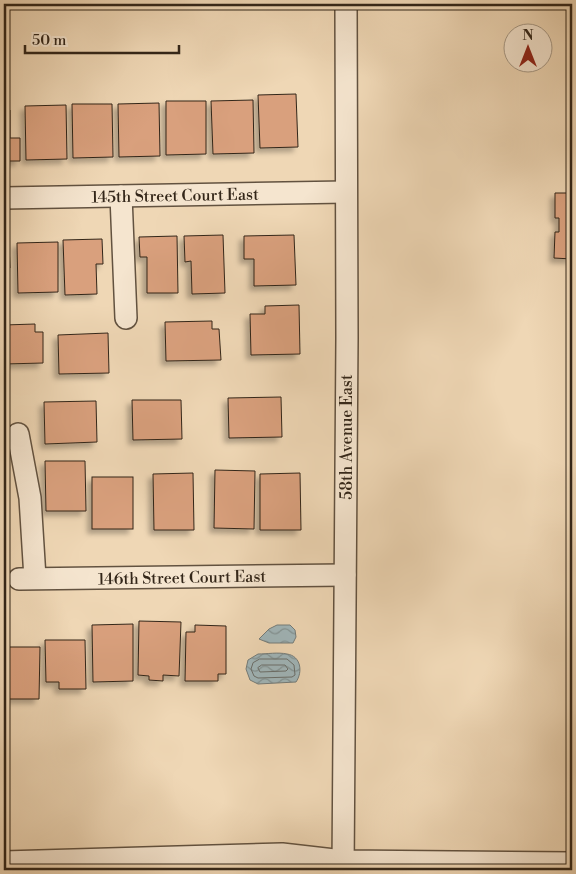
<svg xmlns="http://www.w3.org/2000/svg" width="576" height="874" viewBox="0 0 576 874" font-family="'Libre Bodoni',serif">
<defs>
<pattern id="water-waves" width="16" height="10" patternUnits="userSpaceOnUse" patternTransform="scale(1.25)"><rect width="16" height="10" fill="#a0b6ba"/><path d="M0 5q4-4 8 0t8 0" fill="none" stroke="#839496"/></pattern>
<filter id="shadow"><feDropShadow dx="-4.5" dy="4.5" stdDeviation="2.5" flood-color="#0004"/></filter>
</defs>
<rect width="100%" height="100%" fill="#efd7b5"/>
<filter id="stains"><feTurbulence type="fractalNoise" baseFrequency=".004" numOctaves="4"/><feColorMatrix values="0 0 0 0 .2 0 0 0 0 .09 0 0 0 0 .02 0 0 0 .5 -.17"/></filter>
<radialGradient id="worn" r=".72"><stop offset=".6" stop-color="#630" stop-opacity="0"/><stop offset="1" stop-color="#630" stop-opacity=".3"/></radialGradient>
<!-- water -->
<g fill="url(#water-waves)" stroke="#747c7a">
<path d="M277,625H290L295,630L296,637L293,643H269L259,639L269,629Z"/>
<path d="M258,654C267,654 278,652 287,654C301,656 303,672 296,682L258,684L250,680L246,669L248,660Z"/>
</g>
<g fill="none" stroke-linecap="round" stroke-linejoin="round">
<!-- shore -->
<g stroke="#6a6e6a" stroke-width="1">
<path d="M260,659H287L294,665L295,675L292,677L258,678L254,676L251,669L253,663Z"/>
<path d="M262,665H285L288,669L286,671L260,672L258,668Z"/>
</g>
</g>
<!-- building -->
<g fill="#d9a07d" stroke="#332619" filter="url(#shadow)">
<path d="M296,94L298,147L260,148L258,95Z"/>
<path d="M253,100L254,153L213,154L211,101Z"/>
<path d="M166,101H206V154L166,155Z"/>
<path d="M159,103L160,156L119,157L118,104Z"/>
<path d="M72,104H112L113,157L73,158Z"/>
<path d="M66,105L67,159L26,160L25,106Z"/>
<path d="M4,110H10V138H20V161H4Z"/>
<path d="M555,193H572V259L554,258L555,232H559V218H555Z"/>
<path d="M223,235L225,293L192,294L191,261L185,262L184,236Z"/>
<path d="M294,235L296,285L254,286V259H244V236Z"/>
<path d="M177,236L178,293H147V257H140L139,237Z"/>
<path d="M102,239L103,264H96L97,294L65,295L63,240Z"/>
<path d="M58,242V292L18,293L17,243Z"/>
<path d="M4,243H9L10,268H4Z"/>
<path d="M299,305L300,354L251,355L250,314H265V306Z"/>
<path d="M212,321V329H219L221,360L166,361L165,322Z"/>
<path d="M35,324V332H43V363L4,364V325Z"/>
<path d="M108,333L109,373L59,374L58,335Z"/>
<path d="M281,397L282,437L229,438L228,398Z"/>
<path d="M132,400H181L182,439L133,440Z"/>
<path d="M96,401L97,442L45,444L44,402Z"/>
<path d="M45,461H85L86,511H46Z"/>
<path d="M215,470L255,471L254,529L214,528Z"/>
<path d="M193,473L194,530H154L153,474Z"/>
<path d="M300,473L301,530H260V474Z"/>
<rect x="92" y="477" width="41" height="52"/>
<path d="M139,621L181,622L179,676L163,675V681L149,680V676L138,675Z"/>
<path d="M133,624V681L93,682L92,625Z"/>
<path d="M195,625L226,626V674H218V681H185L186,632H195Z"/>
<path d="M45,640H85L86,689H59V682H46Z"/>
<path d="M4,647H40L39,699H4Z"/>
</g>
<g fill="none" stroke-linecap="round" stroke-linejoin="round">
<!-- minor casing -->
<g stroke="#625240" stroke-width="24">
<g id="minor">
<path d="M121,196L126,318"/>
<path d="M4,198L346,192"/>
<path d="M18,434L30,498L35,578"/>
<path d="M19,579L345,575"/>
<path d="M4,862L282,854L343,861L572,863"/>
<path d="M343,870L347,338L346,4"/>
</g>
</g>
<!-- minor -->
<use href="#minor" stroke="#f5e5cf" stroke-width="21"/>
</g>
<g text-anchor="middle" stroke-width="4" stroke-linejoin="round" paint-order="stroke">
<!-- street labels -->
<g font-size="16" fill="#332619" stroke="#f5e5cf">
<text transform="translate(175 195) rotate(-1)" y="6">145th Street Court East</text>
<text transform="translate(346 437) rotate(-90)" y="6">58th Avenue East</text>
<text transform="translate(182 577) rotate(-1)" y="6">146th Street Court East</text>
</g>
</g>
<!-- margin -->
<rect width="576" height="874" fill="none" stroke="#efd7b5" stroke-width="20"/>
<rect x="5" y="5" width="566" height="864" fill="none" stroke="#332619" stroke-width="2.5"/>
<rect x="10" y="10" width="556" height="854" fill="none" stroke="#332619"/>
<!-- north arrow -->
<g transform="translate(528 48)"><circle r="24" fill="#f5e5cf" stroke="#a79986"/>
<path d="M0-4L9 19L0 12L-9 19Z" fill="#8f2418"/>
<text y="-8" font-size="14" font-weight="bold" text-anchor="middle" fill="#332619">N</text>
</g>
<!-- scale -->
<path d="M25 45v8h154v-8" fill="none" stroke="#332619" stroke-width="2.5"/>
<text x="32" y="45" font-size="15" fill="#332619" stroke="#f5e5cf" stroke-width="4" paint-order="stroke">50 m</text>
<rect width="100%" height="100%" filter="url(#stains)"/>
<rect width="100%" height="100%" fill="url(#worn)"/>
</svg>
